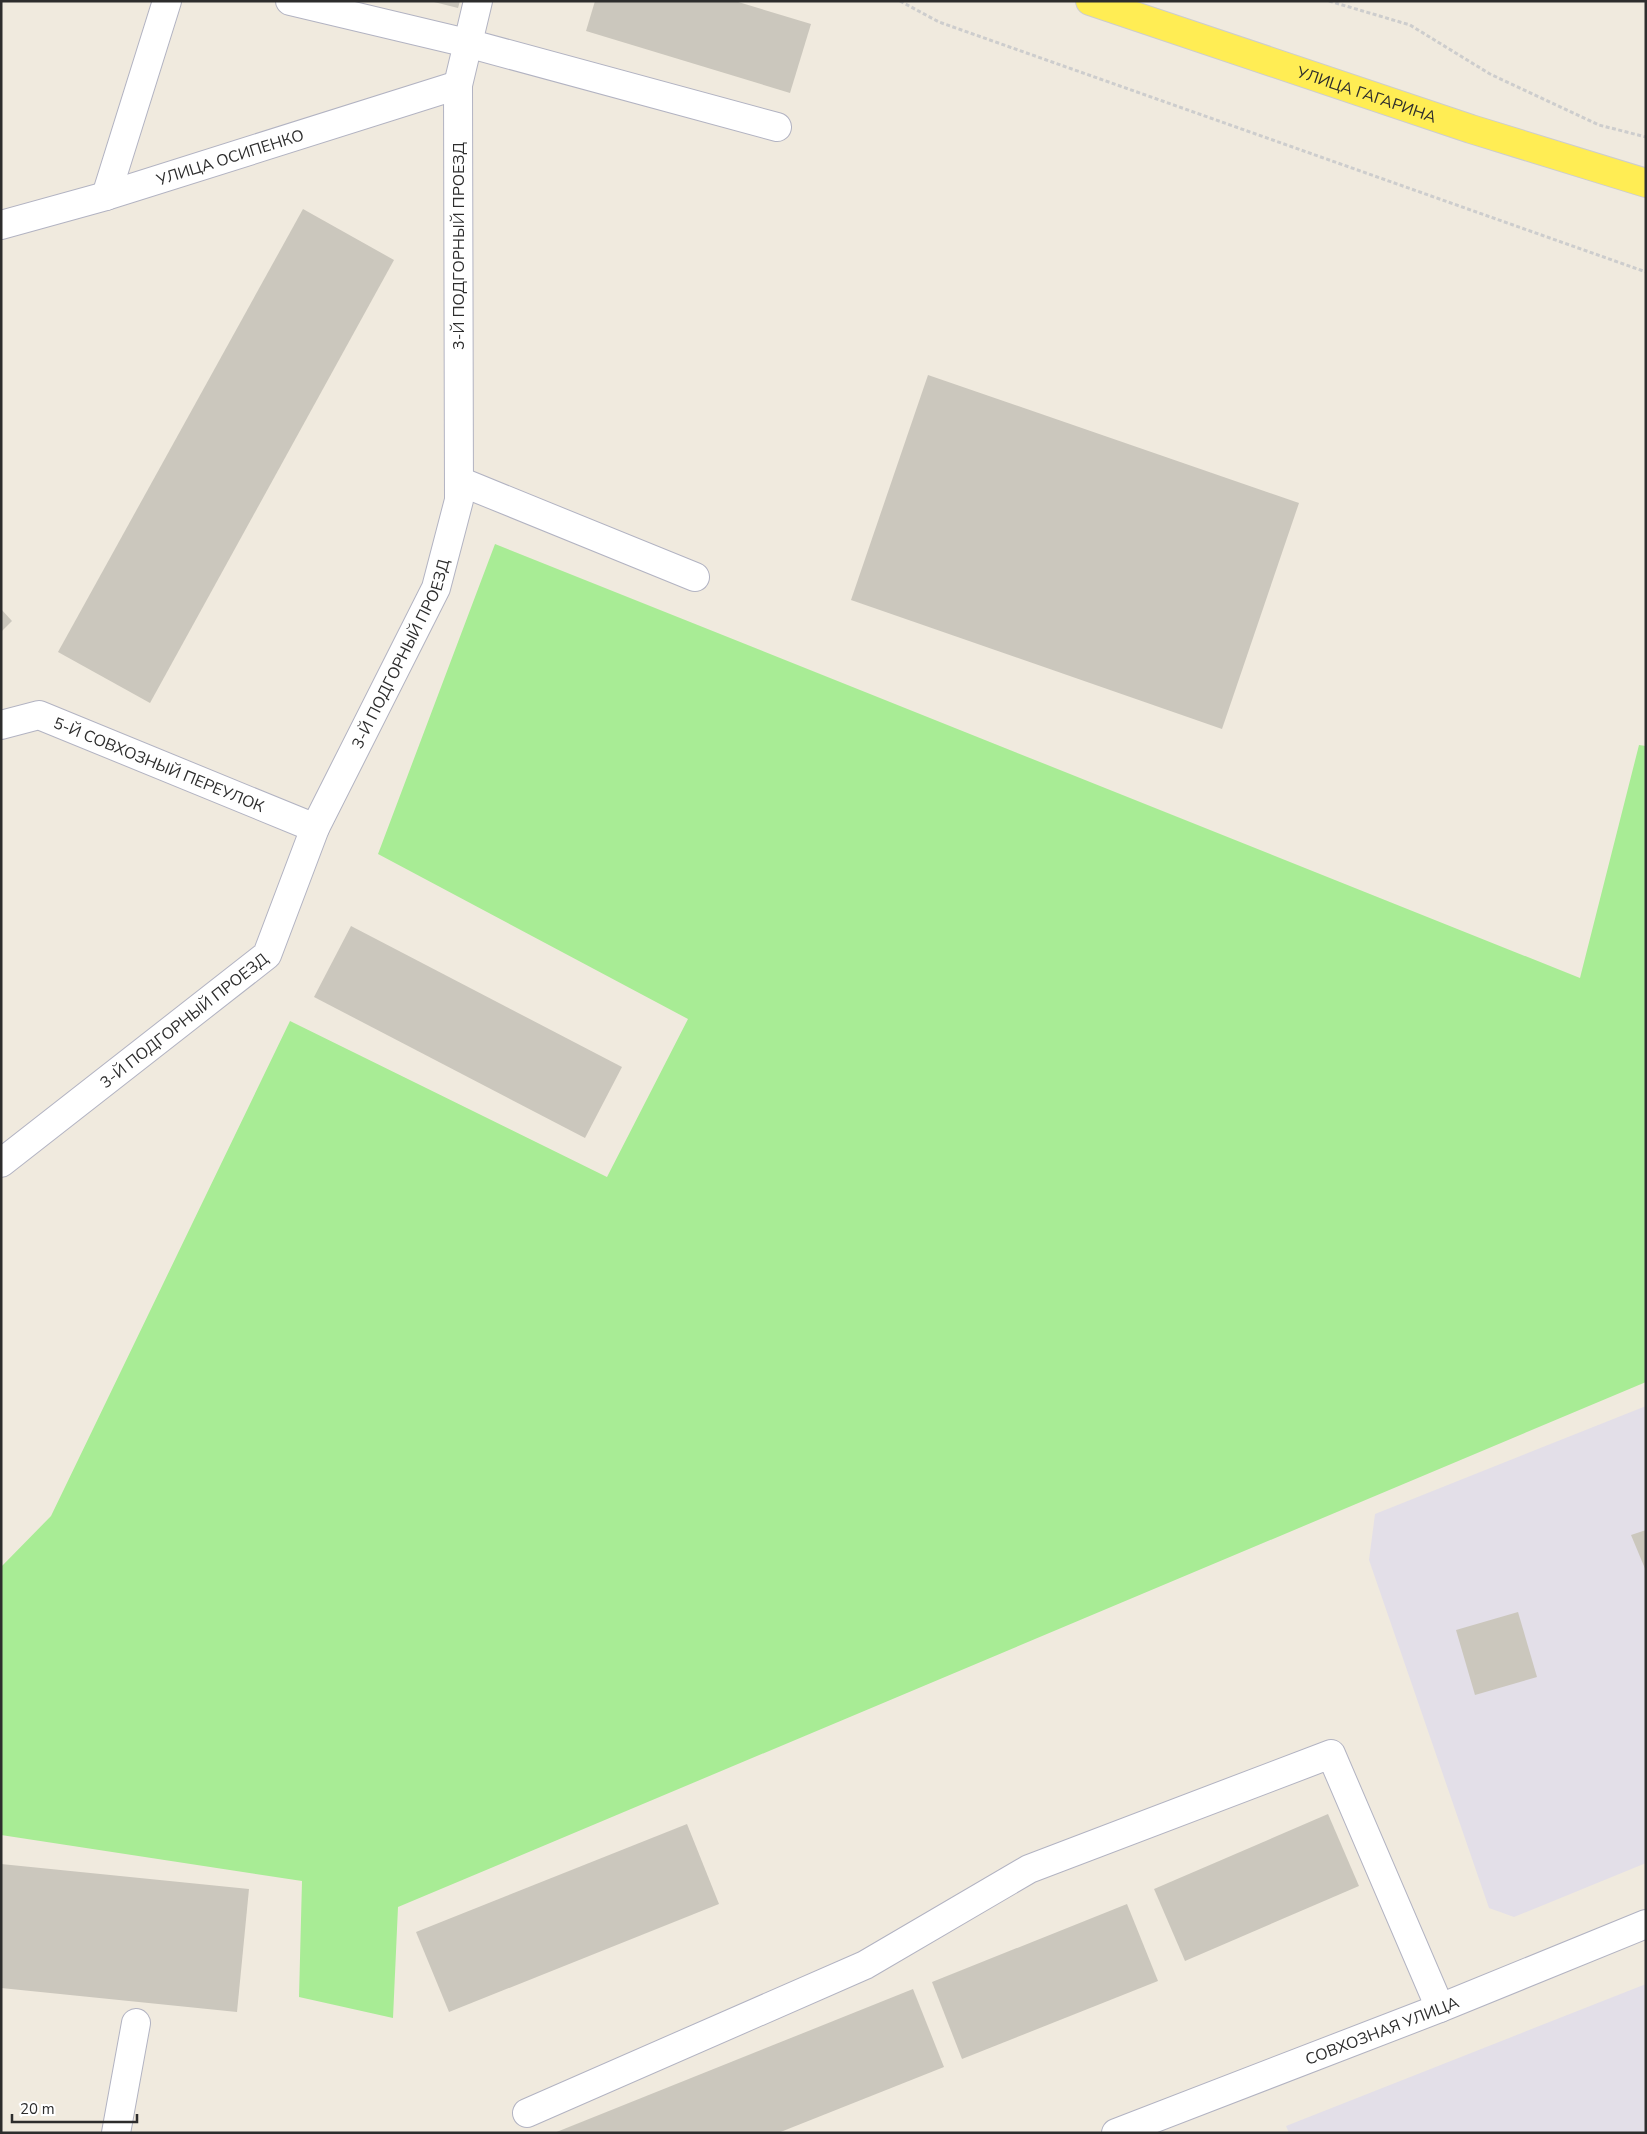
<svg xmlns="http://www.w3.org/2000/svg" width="1647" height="2134" viewBox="0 0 1647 2134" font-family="'Nunito Sans',sans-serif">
<rect width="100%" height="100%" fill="#f0eade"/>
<!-- industrial -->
<g fill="#e3dfe8">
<path d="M1646,1406V1863L1514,1917L1489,1908L1369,1560L1375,1514Z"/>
<path d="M1646,1984V2133H1289L1286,2126Z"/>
</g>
<!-- green -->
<path fill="#a8ec95" d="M495,544L1580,978L1639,745L1646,746V1382L398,1907L393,2018L299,1997L302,1881L1,1835V1567L51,1516L290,1021L607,1177L688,1019L378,854Z"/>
<!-- building -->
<g fill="#cbc7bd">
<path d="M430,1H460L458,8Z"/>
<path d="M595,1H735L811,24L790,93L586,31Z"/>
<path d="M303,209L394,260L150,703L58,652Z"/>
<path d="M928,375L1299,503L1222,729L851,600Z"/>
<path d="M1,609L12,621L1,632Z"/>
<path d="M351,926L622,1067L585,1138L314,997Z"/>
<path d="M1646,1530V1571L1631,1535Z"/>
<path d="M1518,1612L1537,1677L1475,1695L1456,1630Z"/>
<path d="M1328,1814L1359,1886L1185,1961L1154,1889Z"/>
<path d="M687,1824L719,1904L449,2012L416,1932Z"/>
<path d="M1,1864L249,1889L237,2012L1,1988Z"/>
<path d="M1127,1904L1158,1981L962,2059L932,1982Z"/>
<path d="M913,1989L944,2067L778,2133H554Z"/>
</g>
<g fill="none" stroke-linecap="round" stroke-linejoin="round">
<!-- minor casing -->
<g stroke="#b2b3c2" stroke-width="30">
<g id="minor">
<path d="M290,1L467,43L777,127"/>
<path d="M106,196L167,1"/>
<path id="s1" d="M1,225L106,196L458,85"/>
<path d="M459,481L695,577"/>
<path id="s2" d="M1,725L39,715L315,828"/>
<path id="s3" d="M1,1163L267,955L315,828L436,588L459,500L458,85L478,1"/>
<path d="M527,2113L865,1965L1029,1869L1331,1754L1440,2008"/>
<path d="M116,2133L136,2023"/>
<path id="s4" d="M1116,2133L1440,2008L1646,1924"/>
</g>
</g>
<!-- major casing -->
<g stroke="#cdcdcd" stroke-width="30">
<g id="major">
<path id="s5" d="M1090,1L1471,129L1646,183"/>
</g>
</g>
<!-- path -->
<g stroke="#cdcdcd" stroke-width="3" stroke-dasharray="4 2.5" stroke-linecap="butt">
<path d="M900,1L939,22L1646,272"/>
<path d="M1329,1L1410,25L1490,74L1599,125L1646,137"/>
</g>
<!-- minor -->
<use href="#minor" stroke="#fff" stroke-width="28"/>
<!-- major -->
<use href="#major" stroke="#ffed54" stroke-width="28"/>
</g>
<g text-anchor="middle" stroke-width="5" stroke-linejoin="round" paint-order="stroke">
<!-- street labels -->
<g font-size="16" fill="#2d2d2d" stroke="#fff">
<text dy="6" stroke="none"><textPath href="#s5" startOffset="292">УЛИЦА ГАГАРИНА</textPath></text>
<text dy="6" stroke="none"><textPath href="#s1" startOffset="239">УЛИЦА ОСИПЕНКО</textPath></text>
<text transform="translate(458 246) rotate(-90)" y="6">3-Й ПОДГОРНЫЙ ПРОЕЗД</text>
<text dy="6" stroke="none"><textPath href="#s3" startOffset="668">3-Й ПОДГОРНЫЙ ПРОЕЗД</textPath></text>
<text dy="6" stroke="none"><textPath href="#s2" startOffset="169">5-Й СОВХОЗНЫЙ ПЕРЕУЛОК</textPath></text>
<text dy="6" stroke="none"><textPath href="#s3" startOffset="232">3-Й ПОДГОРНЫЙ ПРОЕЗД</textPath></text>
<text dy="6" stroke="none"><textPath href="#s4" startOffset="285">СОВХОЗНАЯ УЛИЦА</textPath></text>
</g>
</g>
<!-- border -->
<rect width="1647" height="2134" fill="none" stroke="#2d2d2d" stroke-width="5"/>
<!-- scale -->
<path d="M12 2114v8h125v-8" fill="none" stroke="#2d2d2d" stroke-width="2.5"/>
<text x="20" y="2114" font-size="15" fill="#2d2d2d" stroke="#ffffff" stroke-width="4" paint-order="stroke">20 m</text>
</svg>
